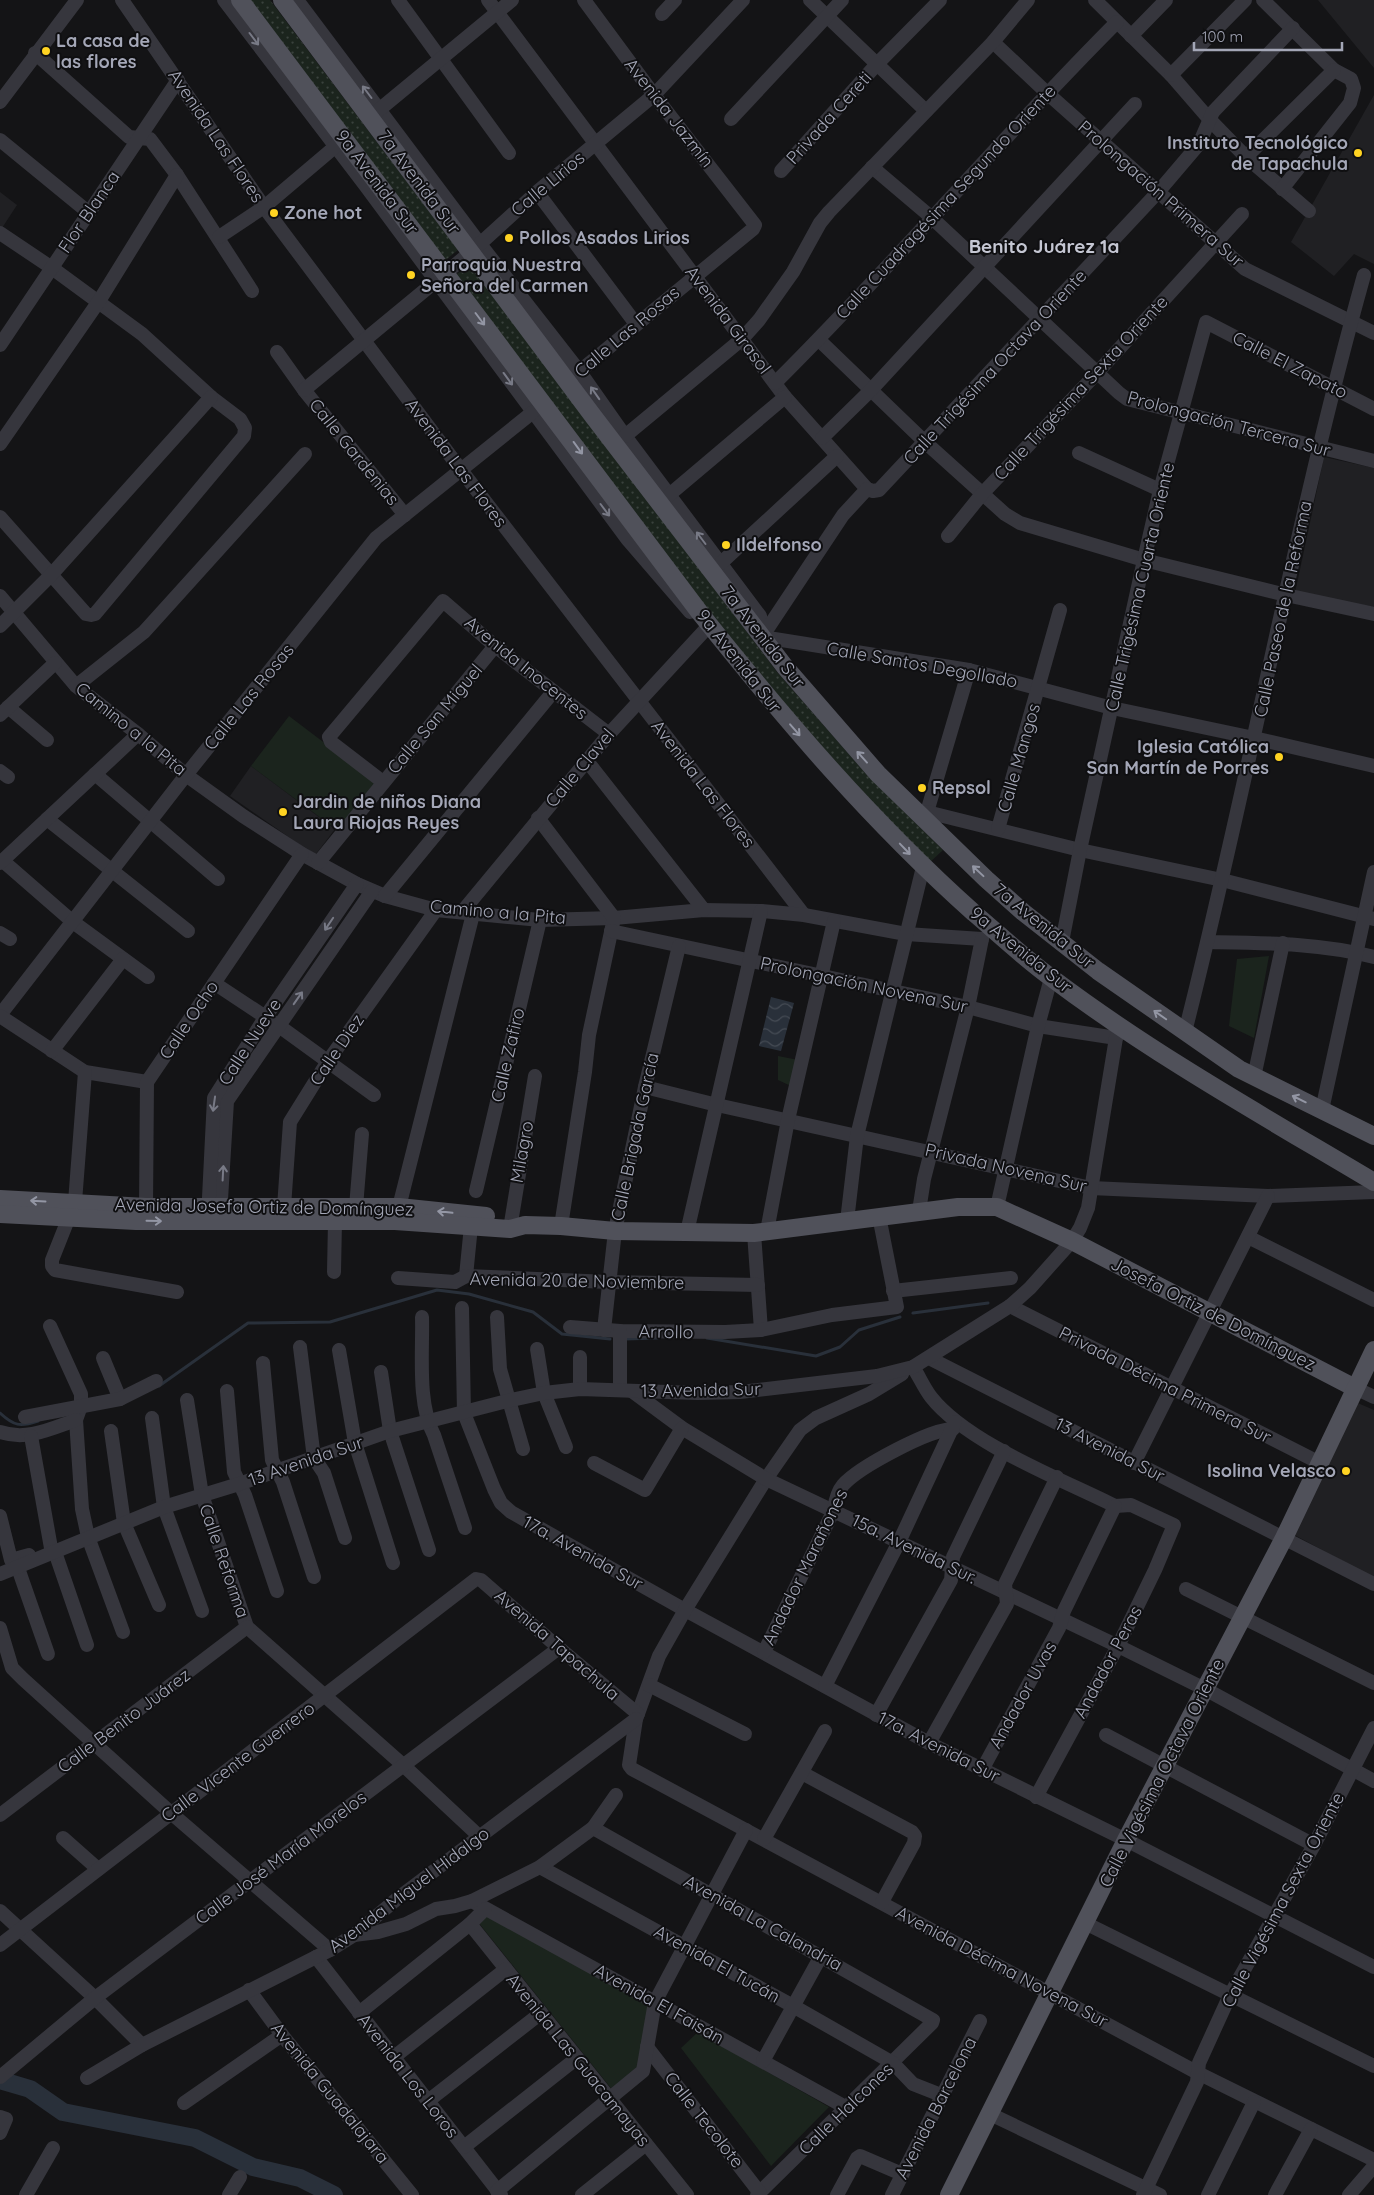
<svg xmlns="http://www.w3.org/2000/svg" width="1374" height="2195" viewBox="0 0 1374 2195" font-family="Quicksand,sans-serif">
<defs>
<pattern id="grass-dots" width="8" height="8" patternUnits="userSpaceOnUse" patternTransform="scale(1.25)"><rect width="8" height="8" fill="#1b241d"/><path d="M2 2h.1M6 6h.1" fill="none" stroke="#39413c" stroke-width="1.8" stroke-linecap="round"/></pattern>
<pattern id="water-waves" width="16" height="10" patternUnits="userSpaceOnUse" patternTransform="scale(1.25)"><rect width="16" height="10" fill="#29303a"/><path d="M0 5q4-4 8 0t8 0" fill="none" stroke="#454b54"/></pattern>
</defs>
<rect width="100%" height="100%" fill="#141416"/>
<!-- built -->
<g fill="#202023">
<path d="M1318,0H1374V68Z"/>
<path d="M1374,95V264L1354,254L1334,276L1291,242Z"/>
<path d="M0,192L17,205L2,228L0,227Z"/>
<path d="M1324,457L1374,468V607L1295,593Z"/>
<path d="M251,766L335,829L316,854L300,845L230,796Z"/>
<path d="M1353,1401L1374,1410V1578L1289,1532Z"/>
</g>
<!-- grass -->
<g fill="url(#grass-dots)">
<path d="M247,0H270L458,250L443,262Z"/>
<path d="M470,265L777,672L868,776L943,850L929,863L762,683L454,276Z"/>
</g>
<!-- park -->
<g fill="#1b241d">
<path d="M289,716L376,782L337,830L251,766Z"/>
<path d="M1269,956L1254,1038L1229,1026L1237,959Z"/>
<path d="M778,1056L798,1060L791,1086L778,1080Z"/>
<path d="M485,1915L649,2004L641,2070L614,2092L478,1922Z"/>
<path d="M698,2032L829,2107L771,2166L681,2048Z"/>
</g>
<!-- water -->
<path fill="url(#water-waves)" d="M771,997L794,1003L781,1051L759,1046Z"/>
<g fill="none" stroke-linecap="round" stroke-linejoin="round">
<!-- stream -->
<g stroke="#29303a" stroke-width="3">
<path d="M913,1313L988,1303"/>
<path d="M707,1338L816,1356L840,1347L859,1330L900,1317"/>
<path d="M625,1339L658,1338"/>
<path d="M159,1386L248,1323L330,1322L437,1290L469,1294L533,1312L562,1334L610,1339"/>
<path d="M0,1413C14,1426 20,1427 38,1421"/>
</g>
<!-- river -->
<path stroke="#29303a" stroke-width="18" d="M0,2080L30,2089L63,2112L195,2138L253,2167L300,2178L334,2195"/>
<!-- minor -->
<g stroke="#36363d" stroke-width="14">
<path d="M122,0L264,207L461,470L804,915"/>
<path d="M224,0L365,185L628,540L690,612"/>
<path d="M297,0L480,244L580,372L625,436L760,616L762,637"/>
<path d="M398,0L509,153"/>
<path d="M488,0L785,397L867,489"/>
<path d="M810,0L926,111"/>
<path d="M1095,0L1171,75L1210,120L1246,157L1309,211"/>
<path d="M1263,0L1334,70L1351,79L1354,88L1350,103L1282,189"/>
<path d="M662,14L675,0"/>
<path d="M1131,36L1166,0"/>
<path d="M993,42L1046,92L1245,269L1374,333"/>
<path d="M35,53L129,137L150,139L177,175L252,291"/>
<path d="M1171,75L1245,0"/>
<path d="M0,102L77,0"/>
<path d="M374,114L512,0"/>
<path d="M731,119L842,0"/>
<path d="M0,140L88,212"/>
<path d="M1246,157L1334,70"/>
<path d="M872,167L931,217L1119,393L1127,399L1374,461"/>
<path d="M781,171L877,64L940,0"/>
<path d="M537,192L636,324"/>
<path d="M0,233L52,268L142,334L211,397L240,419L245,428L244,436L95,614L91,615L86,614L0,517"/>
<path d="M219,237L264,207L336,146"/>
<path d="M819,340L925,442L1005,514L1020,523L1144,560L1286,595L1374,614"/>
<path d="M0,345L178,80"/>
<path d="M277,352L304,390L405,515"/>
<path d="M574,376L753,229L755,225L654,95L584,0"/>
<path d="M775,383C893,266 1000,139 1117,22"/>
<path d="M304,390L471,252L537,192L654,95L743,0"/>
<path d="M625,436L742,339L759,320L793,272L820,223L829,212L993,42L1028,0"/>
<path d="M822,438L871,390L1135,104"/>
<path d="M0,444L99,301L177,175"/>
<path d="M1079,453L1160,490"/>
<path d="M663,502L669,495L785,397"/>
<path d="M948,536L982,494L1097,373L1242,214"/>
<path d="M721,563L837,456"/>
<path d="M0,596L76,686L138,734L186,775L243,816L302,854L357,884L385,896L436,910L540,920L614,918L704,910L761,911L804,915L906,934L982,939"/>
<path d="M0,626L51,575L211,397"/>
<path d="M762,637L843,515L867,489L873,491L879,490L1159,191L1199,144L1213,112L1293,28"/>
<path d="M762,637L969,670L1112,708L1254,738L1374,766"/>
<path d="M76,686L144,632L305,454"/>
<path d="M8,707L47,740"/>
<path d="M0,715L55,663"/>
<path d="M587,761L704,910"/>
<path d="M0,771L8,777"/>
<path d="M95,774L218,879"/>
<path d="M383,782L331,742L329,737L443,601L495,646L609,734"/>
<path d="M927,812L969,670"/>
<path d="M921,816L927,812L1080,850L1222,880L1374,919"/>
<path d="M538,818L614,918L589,1035L585,1072L561,1226"/>
<path d="M47,819L188,931"/>
<path d="M998,829L1060,610"/>
<path d="M3,861L73,922L148,977"/>
<path d="M0,863L138,734"/>
<path d="M318,863L495,646"/>
<path d="M385,896L553,692"/>
<path d="M462,912L609,734L705,630"/>
<path d="M611,931L968,1007L1038,1026L1116,1038"/>
<path d="M0,933L10,939"/>
<path d="M1062,942L1080,850L1144,560L1160,490L1206,322L1374,409"/>
<path d="M1208,942C1264,943 1320,943 1374,957"/>
<path d="M214,983L279,1026L374,1095"/>
<path d="M0,1015L186,775L376,538L533,412"/>
<path d="M0,1016L85,1072L147,1082"/>
<path d="M1185,1032C1249,781 1294,525 1364,275"/>
<path d="M52,1051L123,959"/>
<path d="M85,1072L75,1202L52,1260V1266L55,1270L177,1292"/>
<path d="M1254,1077L1283,943"/>
<path d="M645,1087L717,1105L1091,1188L1268,1196L1374,1192"/>
<path d="M1322,1110L1374,872"/>
<path d="M476,1191L540,920"/>
<path d="M146,1207L147,1082L302,854"/>
<path d="M284,1207L290,1122L328,1061L436,910"/>
<path d="M356,1207L362,1134"/>
<path d="M399,1207L473,914"/>
<path d="M997,1207L1038,1026L1051,978"/>
<path d="M919,1211L924,1179L968,1007L982,939"/>
<path d="M220,1216L227,1101L372,891"/>
<path d="M208,1217L214,1098L266,1016L357,884"/>
<path d="M847,1221L857,1136L923,867"/>
<path d="M510,1229L535,1076"/>
<path d="M767,1231L788,1120L834,921"/>
<path d="M687,1232L761,911"/>
<path d="M754,1233L761,1330"/>
<path d="M1248,1237L1374,1300"/>
<path d="M334,1272L335,1221"/>
<path d="M466,1276L471,1226"/>
<path d="M398,1278L455,1282L466,1276L609,1282L758,1285"/>
<path d="M893,1291L1011,1278"/>
<path d="M1010,1306L1320,1463"/>
<path d="M462,1308L464,1413L494,1489L501,1503L511,1512L685,1610L929,1743L1126,1840L1374,1967"/>
<path d="M422,1317C423,1353 417,1403 434,1435L465,1528"/>
<path d="M497,1317L500,1369L523,1449"/>
<path d="M50,1326L81,1394V1406L76,1420L82,1509L88,1537L123,1632"/>
<path d="M570,1327L620,1331L725,1332L761,1330L832,1315L897,1307L879,1216"/>
<path d="M604,1330L615,1231L645,1087L679,946"/>
<path d="M620,1331V1390"/>
<path d="M300,1347L314,1458L324,1473L345,1538"/>
<path d="M537,1349L544,1393L566,1447"/>
<path d="M339,1350L355,1443L393,1563"/>
<path d="M580,1357V1389"/>
<path d="M103,1358L120,1399"/>
<path d="M929,1358L1374,1584"/>
<path d="M263,1363L272,1460L283,1482L314,1577"/>
<path d="M913,1367C919,1376 924,1388 931,1397C967,1443 1061,1479 1115,1506L1131,1505L1174,1525L1155,1570L1118,1646L1036,1797"/>
<path d="M381,1372L390,1431L429,1550"/>
<path d="M902,1374L869,1394L816,1418L800,1430L766,1479L685,1610L659,1656L636,1719L629,1765L632,1769L1198,2073L1374,2160"/>
<path d="M1355,1388L1374,1397"/>
<path d="M227,1391L234,1472L245,1495L277,1591"/>
<path d="M632,1391L682,1428L766,1479L1118,1646L1205,1689L1374,1781"/>
<path d="M187,1400L202,1495L247,1627L403,1765L480,1837"/>
<path d="M25,1417L120,1399L156,1381"/>
<path d="M152,1418L164,1507L202,1611"/>
<path d="M111,1431L124,1523L159,1605"/>
<path d="M0,1432C27,1441 50,1429 76,1420"/>
<path d="M31,1436L51,1548L55,1552L87,1645"/>
<path d="M594,1463L645,1490L682,1428"/>
<path d="M1134,1463L1268,1196"/>
<path d="M0,1516L11,1560L29,1555"/>
<path d="M18,1568L48,1654"/>
<path d="M0,1574L164,1507L239,1484L390,1431L507,1401L544,1393L580,1389L697,1393L740,1392L877,1376L913,1367L1010,1306L1030,1288L1072,1241L1080,1228L1088,1208L1116,1038L1123,1027"/>
<path d="M1186,1589L1374,1683"/>
<path d="M0,1628L12,1668L23,1679L171,1813L330,1950"/>
<path d="M764,1652L834,1510C835,1502 837,1492 843,1485C859,1467 930,1429 953,1429"/>
<path d="M649,1685L745,1734"/>
<path d="M825,1686L899,1542L955,1422"/>
<path d="M876,1715L951,1580L953,1557L1004,1451"/>
<path d="M1106,1735L1314,1845"/>
<path d="M929,1743L1007,1604L1005,1584L1057,1477"/>
<path d="M982,1770L1059,1628L1064,1611L1115,1506"/>
<path d="M802,1773L912,1832L915,1836L914,1843L882,1902"/>
<path d="M0,1815L247,1627"/>
<path d="M593,1828L933,2020L932,2023L757,2195"/>
<path d="M63,1838L98,1869"/>
<path d="M764,1839L825,1731"/>
<path d="M540,1867L793,2006L893,2063L913,2084L941,2095"/>
<path d="M472,1901L847,2108"/>
<path d="M0,1911L95,1998L142,2045"/>
<path d="M1085,1923L1374,2066"/>
<path d="M470,1924L687,2195"/>
<path d="M354,1935L378,1932L406,1924L436,1909L455,1906L472,1901L540,1867L593,1828L616,1795"/>
<path d="M0,1945L476,1579L481,1580L559,1648L638,1714"/>
<path d="M316,1957L501,2195"/>
<path d="M249,1990L282,2035L412,2195"/>
<path d="M359,2013L470,1924L485,1909"/>
<path d="M647,2047L760,2193"/>
<path d="M394,2057L506,1969"/>
<path d="M763,2061L821,1956"/>
<path d="M0,2077L95,1998L559,1648"/>
<path d="M87,2078L142,2045L330,1950L354,1935L398,1898L636,1719"/>
<path d="M428,2101L541,2013"/>
<path d="M184,2103L282,2035"/>
<path d="M990,2114L1160,2195"/>
<path d="M0,2117L6,2119L0,2133"/>
<path d="M464,2147L577,2058"/>
<path d="M497,2191L643,2071L655,2002L746,1830"/>
<path d="M26,2195L53,2148"/>
<path d="M229,2195L240,2177"/>
<path d="M582,2195L646,2144"/>
<path d="M837,2195L857,2158L860,2156L902,2174"/>
<path d="M892,2195L980,2021"/>
<path d="M1143,2195L1197,2082L1199,2063L1230,1995L1314,1845L1374,1728"/>
<path d="M1208,2195L1254,2102"/>
<path d="M1275,2195L1311,2129"/>
<path d="M1349,2195L1374,2166"/>
</g>
<!-- major -->
<g stroke="#50515a" stroke-width="18">
<path d="M240,0L700,613C786,721 871,821 974,913C1000,935 1025,959 1053,979C1154,1055 1265,1117 1374,1182"/>
<path d="M282,0L593,416L785,667L878,774L986,879L1023,912L1098,971L1239,1069L1374,1136"/>
<path d="M0,1199L146,1207H399L486,1216"/>
<path d="M0,1214L136,1221H395L510,1229L525,1225L561,1226L615,1231L754,1233L958,1207H997L1072,1241L1355,1388"/>
<path d="M949,2195L1126,1840L1284,1538L1374,1350"/>
</g>
</g>
<!-- one-way arrows -->
<defs><path id="oneway-shaft" d="M-6 0H5M1.5-3L5.5 0L1.5 3" fill="none" stroke-width="1.6" stroke-linecap="round" stroke-linejoin="round" transform="scale(1.25)"/></defs>
<g stroke="#787a86">
<use href="#oneway-shaft" transform="translate(254 39) rotate(53)"/>
<use href="#oneway-shaft" transform="translate(367 92) rotate(-127)"/>
<use href="#oneway-shaft" transform="translate(508 379) rotate(54)"/>
<use href="#oneway-shaft" transform="translate(595 393) rotate(-125)"/>
<use href="#oneway-shaft" transform="translate(605 510) rotate(53)"/>
<use href="#oneway-shaft" transform="translate(701 538) rotate(-127)"/>
<use href="#oneway-shaft" transform="translate(329 924) rotate(124)"/>
<use href="#oneway-shaft" transform="translate(298 998) rotate(-55)"/>
<use href="#oneway-shaft" transform="translate(214 1104) rotate(98)"/>
<use href="#oneway-shaft" transform="translate(223 1173) rotate(-87)"/>
</g>
<g stroke="#9396a4">
<use href="#oneway-shaft" transform="translate(480 319) rotate(53)"/>
<use href="#oneway-shaft" transform="translate(578 448) rotate(54)"/>
<use href="#oneway-shaft" transform="translate(795 730) rotate(49)"/>
<use href="#oneway-shaft" transform="translate(862 757) rotate(-132)"/>
<use href="#oneway-shaft" transform="translate(905 849) rotate(46)"/>
<use href="#oneway-shaft" transform="translate(978 871) rotate(-137)"/>
<use href="#oneway-shaft" transform="translate(1160 1015) rotate(-145)"/>
<use href="#oneway-shaft" transform="translate(1299 1099) rotate(-154)"/>
<use href="#oneway-shaft" transform="translate(38 1201) rotate(-177)"/>
<use href="#oneway-shaft" transform="translate(445 1212) rotate(-174)"/>
<use href="#oneway-shaft" transform="translate(154 1221) rotate(1)"/>
</g>
<!-- markers -->
<g fill="#ffd322" stroke="#0f0f11" stroke-width="2">
<circle cx="46" cy="51" r="5"/>
<circle cx="1358" cy="153" r="5"/>
<circle cx="274" cy="213" r="5"/>
<circle cx="509" cy="238" r="5"/>
<circle cx="411" cy="275" r="5"/>
<circle cx="726" cy="545" r="5"/>
<circle cx="1279" cy="757" r="5"/>
<circle cx="922" cy="788" r="5"/>
<circle cx="283" cy="812" r="5"/>
<circle cx="1346" cy="1471" r="5"/>
</g>
<g text-anchor="middle" stroke-width="4" stroke-linejoin="round" paint-order="stroke">
<!-- poi labels -->
<g font-size="18" font-weight="bold" fill="#a4a7b7" stroke="#0f0f11" text-anchor="start">
<text x="56" y="47">La casa de<tspan x="56" dy="21">las flores</tspan></text>
<text x="1348" y="149" text-anchor="end">Instituto Tecnológico<tspan x="1348" dy="21">de Tapachula</tspan></text>
<text x="284" y="219">Zone hot</text>
<text x="519" y="244">Pollos Asados Lirios</text>
<text x="421" y="271">Parroquia Nuestra<tspan x="421" dy="21">Señora del Carmen</tspan></text>
<text x="736" y="551">Ildelfonso</text>
<text x="1269" y="753" text-anchor="end">Iglesia Católica<tspan x="1269" dy="21">San Martín de Porres</tspan></text>
<text x="932" y="794">Repsol</text>
<text x="293" y="808">Jardin de niños Diana<tspan x="293" dy="21">Laura Riojas Reyes</tspan></text>
<text x="1336" y="1477" text-anchor="end">Isolina Velasco</text>
</g>
<!-- street labels -->
<g font-size="18" fill="#a4a7b7" stroke="#0f0f11">
<text transform="translate(669 113) rotate(52)" y="6">Avenida Jazmín</text>
<text transform="translate(829 118) rotate(-48)" y="6">Privada Cereti</text>
<text transform="translate(216 136) rotate(56)" y="6">Avenida Las Flores</text>
<text transform="translate(377 182) rotate(53)" y="6">9a Avenida Sur</text>
<text transform="translate(419 182) rotate(53)" y="6">7a Avenida Sur</text>
<text transform="translate(548 184) rotate(-40)" y="6">Calle Lirios</text>
<text transform="translate(1161 194) rotate(41)" y="6">Prolongación Primera Sur</text>
<text transform="translate(946 202) rotate(-47)" y="6">Calle Cuadragésima Segundo Oriente</text>
<text transform="translate(89 212) rotate(-56)" y="6">Flor Blanca</text>
<text transform="translate(728 320) rotate(53)" y="6">Avenida Girasol</text>
<text transform="translate(627 332) rotate(-40)" y="6">Calle Las Rosas</text>
<text transform="translate(1290 365) rotate(27)" y="6">Calle El Zapato</text>
<text transform="translate(995 367) rotate(-47)" y="6">Calle Trigésima Octava Oriente</text>
<text transform="translate(1081 388) rotate(-47)" y="6">Calle Trigésima Sexta Oriente</text>
<text transform="translate(1229 424) rotate(15)" y="6">Prolongación Tercera Sur</text>
<text transform="translate(354 452) rotate(51)" y="6">Calle Gardenias</text>
<text transform="translate(456 463) rotate(53)" y="6">Avenida Las Flores</text>
<text transform="translate(1140 587) rotate(-77)" y="6">Calle Trigésima Cuarta Oriente</text>
<text transform="translate(1283 609) rotate(-78)" y="6">Calle Paseo de la Reforma</text>
<text transform="translate(763 637) rotate(52)" y="6">7a Avenida Sur</text>
<text transform="translate(739 661) rotate(52)" y="6">9a Avenida Sur</text>
<text transform="translate(922 665) rotate(10)" y="6">Calle Santos Degollado</text>
<text transform="translate(526 668) rotate(39)" y="6">Avenida Inocentes</text>
<text transform="translate(249 697) rotate(-51)" y="6">Calle Las Rosas</text>
<text transform="translate(435 719) rotate(-50)" y="6">Calle San Miguel</text>
<text transform="translate(131 729) rotate(39)" y="6">Camino a la Pita</text>
<text transform="translate(1019 758) rotate(-74)" y="6">Calle Mangos</text>
<text transform="translate(580 768) rotate(-50)" y="6">Calle Clavel</text>
<text transform="translate(703 784) rotate(52)" y="6">Avenida Las Flores</text>
<text transform="translate(498 912) rotate(5)" y="6">Camino a la Pita</text>
<text transform="translate(1044 926) rotate(39)" y="6">7a Avenida Sur</text>
<text transform="translate(1021 950) rotate(39)" y="6">9a Avenida Sur</text>
<text transform="translate(864 985) rotate(12)" y="6">Prolongación Novena Sur</text>
<text transform="translate(189 1020) rotate(-56)" y="6">Calle Ocho</text>
<text transform="translate(250 1042) rotate(-57)" y="6">Calle Nueve</text>
<text transform="translate(337 1050) rotate(-56)" y="6">Calle Diez</text>
<text transform="translate(508 1055) rotate(-77)" y="6">Calle Zafiro</text>
<text transform="translate(635 1137) rotate(-78)" y="6">Calle Brigada García</text>
<text transform="translate(522 1152) rotate(-80)" y="6">Milagro</text>
<text transform="translate(1006 1168) rotate(13)" y="6">Privada Novena Sur</text>
<text transform="translate(264 1207) rotate(1)" y="6">Avenida Josefa Ortiz de Domínguez</text>
<text transform="translate(577 1281) rotate(1)" y="6">Avenida 20 de Noviembre</text>
<text transform="translate(1213 1314) rotate(27)" y="6">Josefa Ortiz de Domínguez</text>
<text transform="translate(666 1332) rotate(1)" y="6">Arrollo</text>
<text transform="translate(1165 1385) rotate(27)" y="6">Privada Décima Primera Sur</text>
<text transform="translate(701 1390) rotate(-1)" y="6">13 Avenida Sur</text>
<text transform="translate(1110 1450) rotate(27)" y="6">13 Avenida Sur</text>
<text transform="translate(306 1461) rotate(-19)" y="6">13 Avenida Sur</text>
<text transform="translate(914 1549) rotate(26)" y="6">15a. Avenida Sur.</text>
<text transform="translate(583 1553) rotate(29)" y="6">17a. Avenida Sur</text>
<text transform="translate(224 1561) rotate(71)" y="6">Calle Reforma</text>
<text transform="translate(805 1567) rotate(-64)" y="6">Andador Marañones</text>
<text transform="translate(557 1645) rotate(41)" y="6">Avenida Tapachula</text>
<text transform="translate(1108 1662) rotate(-62)" y="6">Andador Peras</text>
<text transform="translate(1023 1695) rotate(-61)" y="6">Andador Uvas</text>
<text transform="translate(124 1721) rotate(-37)" y="6">Calle Benito Juárez</text>
<text transform="translate(939 1747) rotate(27)" y="6">17a. Avenida Sur</text>
<text transform="translate(238 1762) rotate(-37)" y="6">Calle Vicente Guerrero</text>
<text transform="translate(1162 1773) rotate(-63)" y="6">Calle Vigésima Octava Oriente</text>
<text transform="translate(281 1858) rotate(-37)" y="6">Calle José María Morelos</text>
<text transform="translate(409 1890) rotate(-37)" y="6">Avenida Miguel Hidalgo</text>
<text transform="translate(1283 1900) rotate(-62)" y="6">Calle Vigésima Sexta Oriente</text>
<text transform="translate(763 1923) rotate(29)" y="6">Avenida La Calandria</text>
<text transform="translate(717 1964) rotate(29)" y="6">Avenida El Tucán</text>
<text transform="translate(1002 1967) rotate(28)" y="6">Avenida Décima Novena Sur</text>
<text transform="translate(659 2004) rotate(29)" y="6">Avenida El Faisán</text>
<text transform="translate(578 2060) rotate(51)" y="6">Avenida Las Guacamayas</text>
<text transform="translate(408 2076) rotate(52)" y="6">Avenida Los Loros</text>
<text transform="translate(330 2093) rotate(51)" y="6">Avenida Guadalajara</text>
<text transform="translate(936 2108) rotate(-63)" y="6">Avenida Barcelona</text>
<text transform="translate(846 2109) rotate(-44)" y="6">Calle Halcones</text>
<text transform="translate(704 2120) rotate(52)" y="6">Calle Tecolote</text>
</g>
<!-- neighbourhood labels -->
<g font-size="19" font-weight="bold" fill="#c5c7d3" stroke="#0f0f11">
<text x="1044" y="253">Benito Juárez 1a</text>
</g>
</g>
<!-- scale -->
<path d="M1194 42v8h148v-8" fill="none" stroke="#a4a7b7" stroke-width="2.5"/>
<text x="1202" y="42" font-size="15" fill="#a4a7b7" stroke="#0f0f11" stroke-width="4" paint-order="stroke">100 m</text>
</svg>
